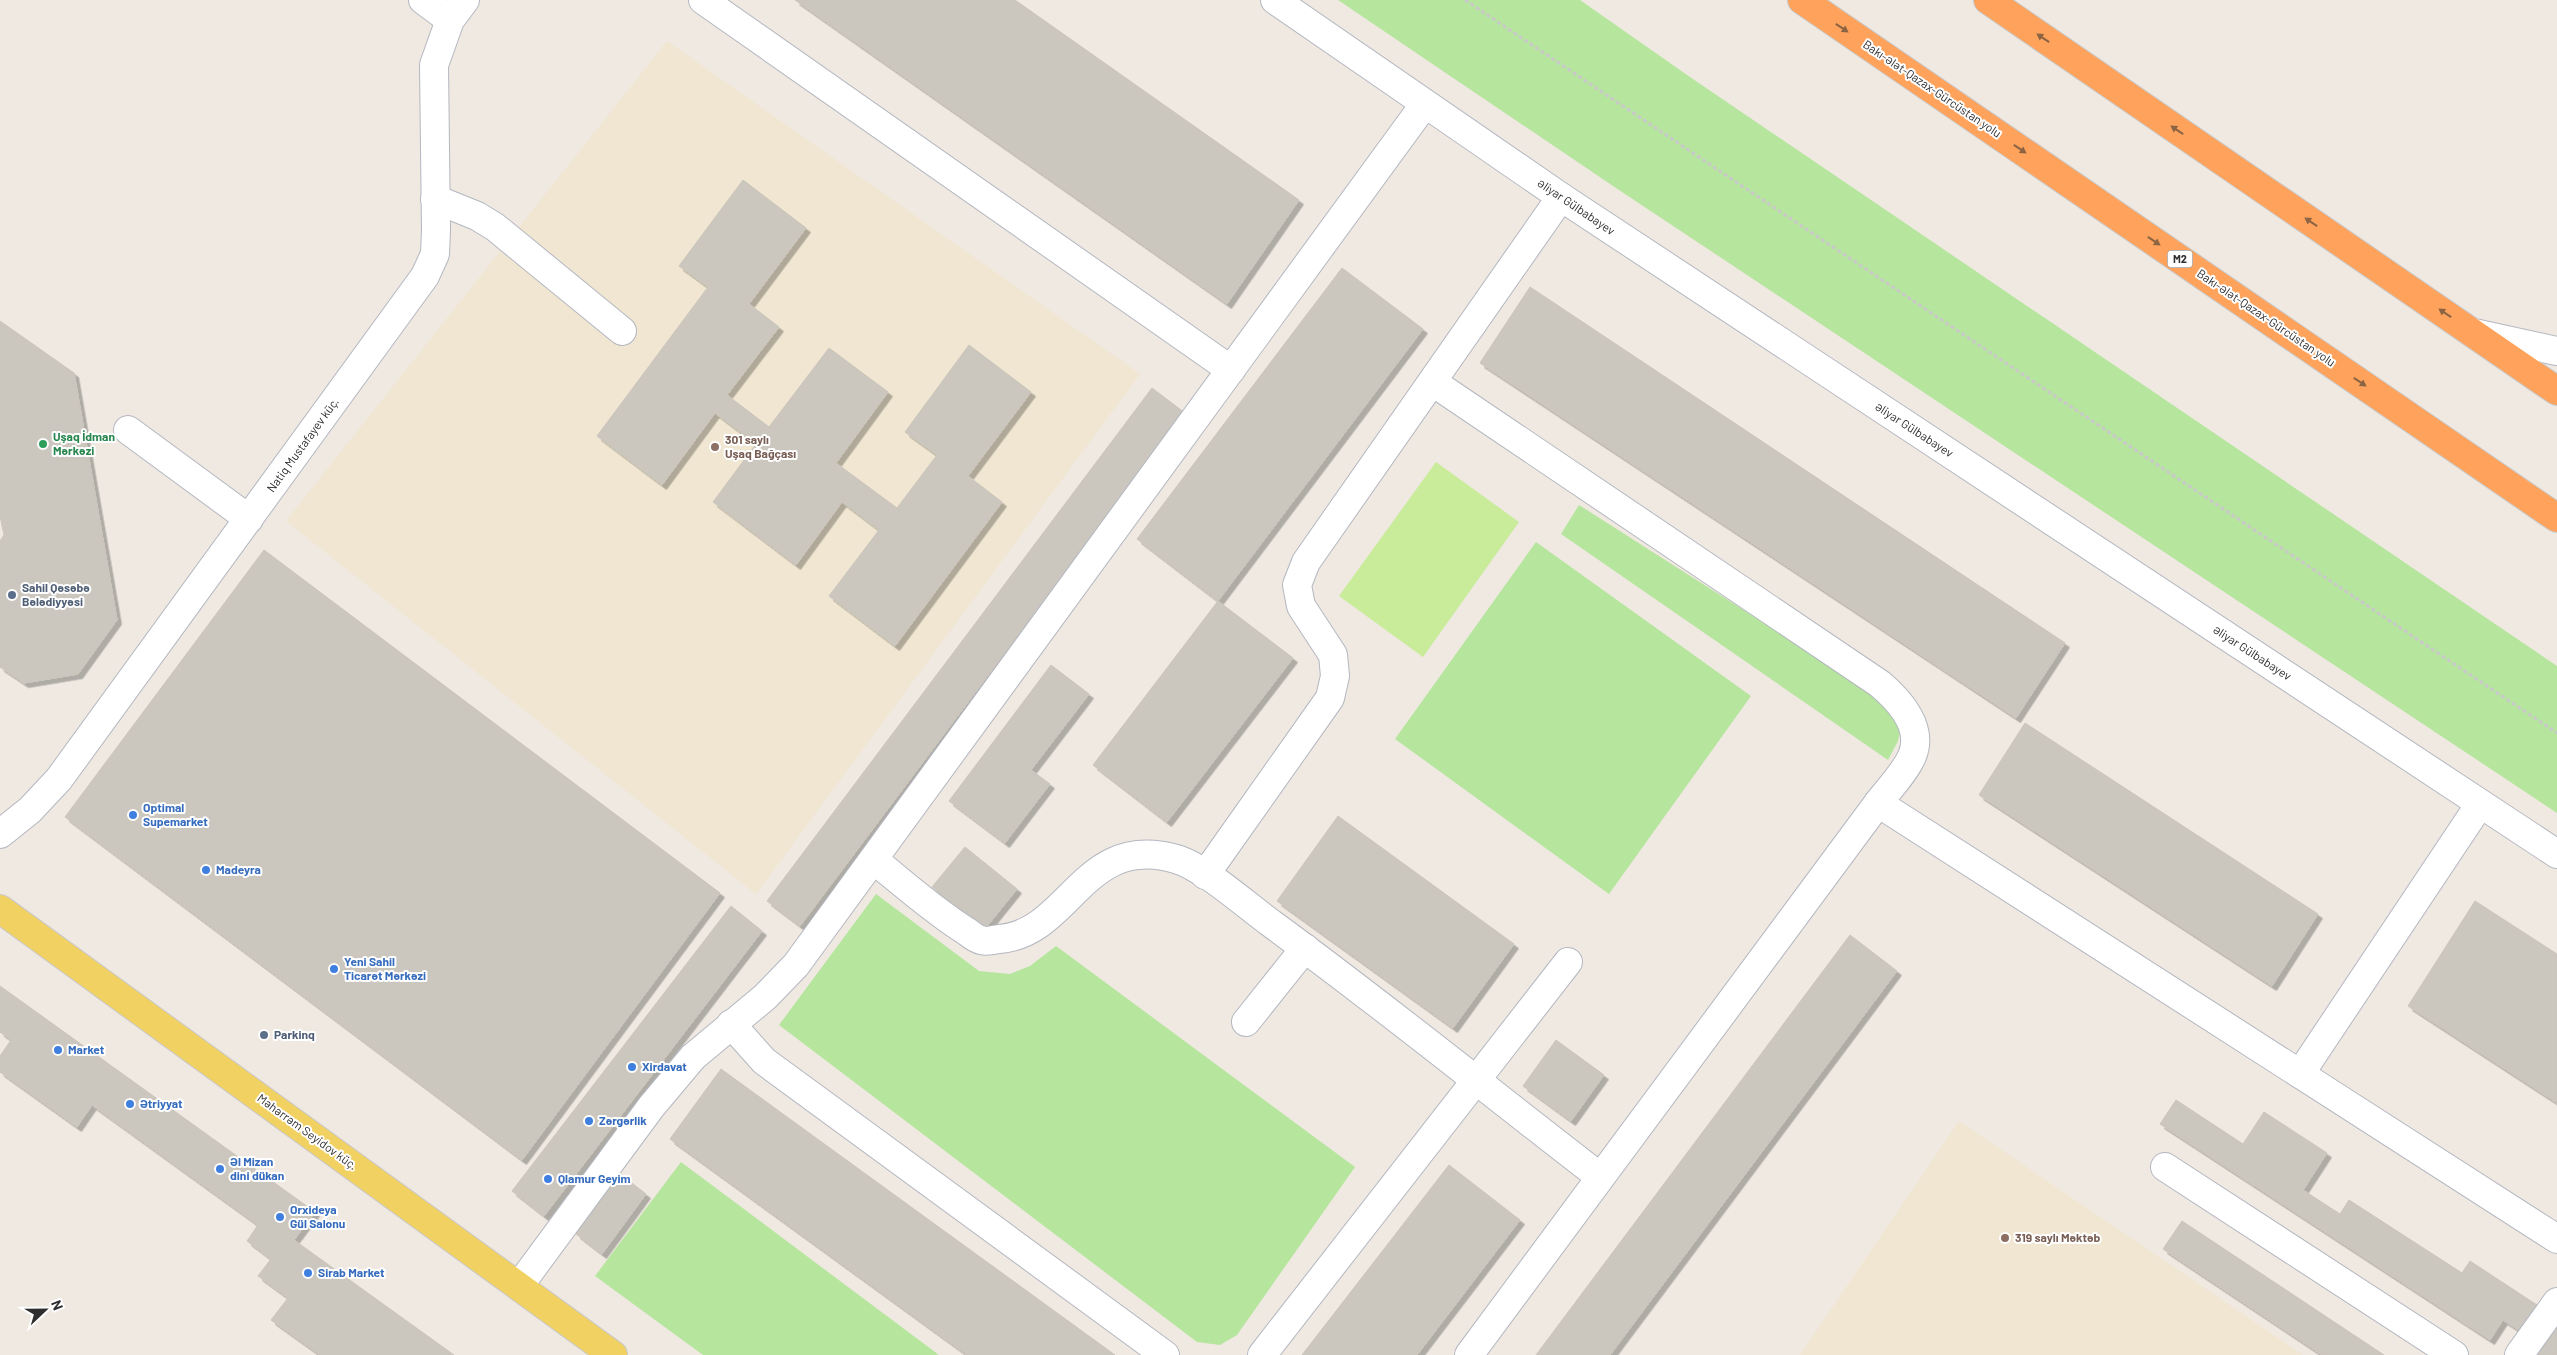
<svg xmlns="http://www.w3.org/2000/svg" width="2557" height="1355" viewBox="0 0 2557 1355" font-family="Barlow,sans-serif">
<defs>
<filter id="shadow"><feDropShadow dx="4.5" dy="4.5" stdDeviation="0" flood-color="#0004"/></filter>
</defs>
<rect width="100%" height="100%" fill="#efe9e1"/>
<!-- education -->
<g fill="#f0e6d1">
<path d="M667,41L1140,374L756,894L286,521Z"/>
<path d="M1959,1121L2303,1355H1800Z"/>
</g>
<!-- green -->
<g fill="#b6e59e">
<path d="M1338,0H1580L1690,77L2557,666V813L1616,188Z"/>
<path d="M1579,505L1877,695L1901,727L1898,741L1888,760L1561,534Z"/>
<path d="M1536,542L1751,696L1609,894L1395,739Z"/>
<path d="M876,894L979,971L1010,974L1030,966L1056,946L1355,1167L1237,1335L1220,1345L1197,1342L779,1025Z"/>
<path d="M681,1162L939,1355H703L595,1276Z"/>
</g>
<!-- pitch -->
<path fill="#c9ec9a" d="M1436,462L1519,522L1423,657L1339,596Z"/>
<!-- building -->
<g fill="#cbc7bf" stroke="#cbc5ba" filter="url(#shadow)">
<path d="M795,0H1015L1299,200L1227,304Z"/>
<path d="M743,180L806,228L749,304L779,327L727,395L769,427L829,348L888,392L836,463L897,508L937,455L905,432L969,345L1031,392L968,476L1002,502L895,646L829,596L879,530L842,502L796,565L713,502L756,444L715,413L662,485L597,436L708,287L679,266Z"/>
<path d="M1342,268L1423,329L1218,601L1137,539Z"/>
<path d="M1530,287L2065,643L2016,718L1480,363Z"/>
<path d="M0,321L74,373L117,620L78,674L24,683L0,667V541L4,535L0,516Z"/>
<path d="M1152,388L1185,413L800,926L767,901Z"/>
<path d="M264,550L720,893L522,1160L65,817Z"/>
<path d="M1218,601L1293,658L1167,822L1093,765Z"/>
<path d="M1051,665L1089,694L1031,770L1050,784L1005,843L949,801Z"/>
<path d="M2025,723L2318,914L2272,986L1979,795Z"/>
<path d="M1338,816L1514,944L1453,1028L1277,901Z"/>
<path d="M965,847L1017,889L984,930L932,887Z"/>
<path d="M2475,901L2557,954V1103L2408,1006Z"/>
<path d="M731,906L762,931L544,1216L512,1191Z"/>
<path d="M1850,935L1897,971L1610,1355H1536Z"/>
<path d="M0,986L315,1212L294,1240L454,1355H320L271,1320L288,1298L258,1276L271,1259L247,1241L258,1225L92,1105L77,1127L0,1072V1056L11,1040L0,1032Z"/>
<path d="M1556,1040L1604,1075L1571,1121L1523,1086Z"/>
<path d="M721,1069L1115,1355H967L670,1139Z"/>
<path d="M2176,1100L2243,1144L2264,1112L2327,1153L2303,1190L2340,1214L2349,1200L2462,1273L2470,1261L2540,1307L2523,1333L2503,1320L2490,1340L2160,1124Z"/>
<path d="M1449,1165L1520,1220L1417,1355H1302Z"/>
<path d="M620,1174L646,1194L602,1254L576,1234Z"/>
<path d="M2182,1221L2384,1355H2322L2163,1249Z"/>
<path d="M2557,1324V1355H2538Z"/>
</g>
<g fill="none" stroke-linecap="round" stroke-linejoin="round">
<!-- minor casing -->
<g stroke="#b4b7c1" stroke-width="30">
<g id="minor">
<path d="M423,0L450,20"/>
<path d="M703,0L1231,370"/>
<path d="M1275,0L1561,197L2557,854"/>
<path d="M435,199L477,216L495,227L622,331"/>
<path d="M2474,333L2557,351"/>
<path d="M1434,383L1880,684C1900,701 1924,728 1912,756C1906,771 1888,790 1878,803"/>
<path d="M128,430L249,519"/>
<path d="M0,834L30,810L59,779L425,276L435,254L436,230L434,65L450,20L465,0"/>
<path d="M874,860C904,884 934,911 966,931C970,934 976,939 981,940C986,942 994,940 999,939C1070,934 1083,832 1176,859C1204,867 1247,906 1272,924C1383,1005 1491,1093 1600,1177"/>
<path d="M1205,875L1330,698L1335,676L1333,655L1301,606L1297,585L1306,562L1561,197"/>
<path d="M1246,1022L1305,948"/>
<path d="M731,1024L764,1061L1165,1355"/>
<path d="M2300,1074L2480,804"/>
<path d="M2165,1167L2454,1355"/>
<path d="M519,1286L651,1107L693,1057L765,997L796,965L1424,105"/>
<path d="M1262,1355L1568,962"/>
<path d="M1469,1355L1878,803L2557,1239"/>
<path d="M2519,1355L2557,1302"/>
</g>
</g>
<!-- major casing -->
<g stroke="#c9c9c9" stroke-width="30">
<path id="major" d="M0,909L613,1355"/>
</g>
<!-- highway casing -->
<g stroke="#c9c9c9" stroke-width="30">
<g id="highway">
<path d="M1802,0L2557,518"/>
<path d="M1988,0L2557,391"/>
</g>
</g>
<!-- path -->
<path stroke="#c9c9c9" stroke-width="3" stroke-dasharray="4 2.5" stroke-linecap="butt" d="M1465,0L2557,733"/>
<!-- minor -->
<use href="#minor" stroke="#fff" stroke-width="28"/>
<!-- major -->
<use href="#major" stroke="#f2d163" stroke-width="28"/>
<!-- highway -->
<use href="#highway" stroke="#ffa35c" stroke-width="28"/>
</g>
<!-- one-way arrows -->
<defs><path id="oneway-solid" d="M-6-.8H1V-3.2L6.5 0L1 3.2V.8H-6Z" transform="scale(1.25)"/></defs>
<g fill="#8c6343">
<use href="#oneway-solid" transform="translate(1842 28) rotate(34)"/>
<use href="#oneway-solid" transform="translate(2043 38) rotate(-146)"/>
<use href="#oneway-solid" transform="translate(2177 130) rotate(-146)"/>
<use href="#oneway-solid" transform="translate(2020 149) rotate(34)"/>
<use href="#oneway-solid" transform="translate(2311 222) rotate(-146)"/>
<use href="#oneway-solid" transform="translate(2154 241) rotate(34)"/>
<use href="#oneway-solid" transform="translate(2445 313) rotate(-146)"/>
<use href="#oneway-solid" transform="translate(2360 382) rotate(34)"/>
</g>
<!-- markers -->
<circle fill="#2e9e5b" stroke="#fff" stroke-width="2" cx="43" cy="444" r="5"/>
<g fill="#8d6e63" stroke="#fff" stroke-width="2">
<circle cx="715" cy="447" r="5"/>
<circle cx="2005" cy="1238" r="5"/>
</g>
<g fill="#5c6f8a" stroke="#fff" stroke-width="2">
<circle cx="12" cy="595" r="5"/>
<circle cx="264" cy="1035" r="5"/>
</g>
<g fill="#3f7fe0" stroke="#fff" stroke-width="2">
<circle cx="133" cy="815" r="5"/>
<circle cx="206" cy="870" r="5"/>
<circle cx="334" cy="969" r="5"/>
<circle cx="58" cy="1050" r="5"/>
<circle cx="632" cy="1067" r="5"/>
<circle cx="130" cy="1104" r="5"/>
<circle cx="589" cy="1121" r="5"/>
<circle cx="220" cy="1169" r="5"/>
<circle cx="548" cy="1179" r="5"/>
<circle cx="280" cy="1217" r="5"/>
<circle cx="308" cy="1273" r="5"/>
</g>
<g text-anchor="middle" stroke-width="4" stroke-linejoin="round" paint-order="stroke">
<!-- shield labels -->
<rect fill="#fff" stroke="#6d6d6d" stroke-width="1" x="2167.5" y="250.5" width="25" height="17" rx="4"/>
<g font-size="11" font-weight="bold" fill="#2e2e2e">
<text x="2180" y="263">M2</text>
</g>
<!-- street labels -->
<g font-size="12" fill="#2e2e2e" stroke="#fff">
<text transform="translate(1932 89) rotate(34)" y="4">Bakı-Ələt-Qazax-Gürcüstan yolu</text>
<text transform="translate(1576 207) rotate(34)" y="4">Əliyar Gülbabayev</text>
<text transform="translate(2266 318) rotate(34)" y="4">Bakı-Ələt-Qazax-Gürcüstan yolu</text>
<text transform="translate(1914 430) rotate(33)" y="4">Əliyar Gülbabayev</text>
<text transform="translate(303 445) rotate(-54)" y="4">Natiq Mustafayev küç.</text>
<text transform="translate(2252 653) rotate(33)" y="4">Əliyar Gülbabayev</text>
<text transform="translate(307 1132) rotate(36)" y="4">Məhərrəm Seyidov küç.</text>
</g>
<!-- leisure labels -->
<g font-size="12" font-weight="bold" fill="#27864d" stroke="#fff" text-anchor="start">
<text x="53" y="441">Uşaq İdman<tspan x="53" dy="14">Mərkəzi</tspan></text>
</g>
<!-- education labels -->
<g font-size="12" font-weight="bold" fill="#785e54" stroke="#fff" text-anchor="start">
<text x="725" y="444">301 saylı<tspan x="725" dy="14">Uşaq Bağçası</tspan></text>
<text x="2015" y="1242">319 saylı Məktəb</text>
</g>
<!-- service labels -->
<g font-size="12" font-weight="bold" fill="#4e5e75" stroke="#fff" text-anchor="start">
<text x="22" y="592">Sahil Qəsəbə<tspan x="22" dy="14">Bələdiyyəsi</tspan></text>
<text x="274" y="1039">Parkinq</text>
</g>
<!-- shop labels -->
<g font-size="12" font-weight="bold" fill="#366cbe" stroke="#fff" text-anchor="start">
<text x="143" y="812">Optimal<tspan x="143" dy="14">Supemarket</tspan></text>
<text x="216" y="874">Madeyra</text>
<text x="344" y="966">Yeni Sahil<tspan x="344" dy="14">Ticarət Mərkəzi</tspan></text>
<text x="68" y="1054">Market</text>
<text x="642" y="1071">Xirdavat</text>
<text x="140" y="1108">Ətriyyat</text>
<text x="599" y="1125">Zərgərlik</text>
<text x="230" y="1166">Əl Mizan<tspan x="230" dy="14">dini dükan</tspan></text>
<text x="558" y="1183">Qlamur Geyim</text>
<text x="290" y="1214">Orxideya<tspan x="290" dy="14">Gül Salonu</tspan></text>
<text x="318" y="1277">Sirab Market</text>
</g>
</g>
<!-- north arrow -->
<g transform="translate(45 1310) rotate(68)" stroke="#ffffff" stroke-width="4" paint-order="stroke">
<path d="M0-4L9 19L0 12L-9 19Z" fill="#2e2e2e"/>
<text y="-8" font-size="14" font-weight="bold" text-anchor="middle" fill="#2e2e2e">N</text>
</g>
</svg>
